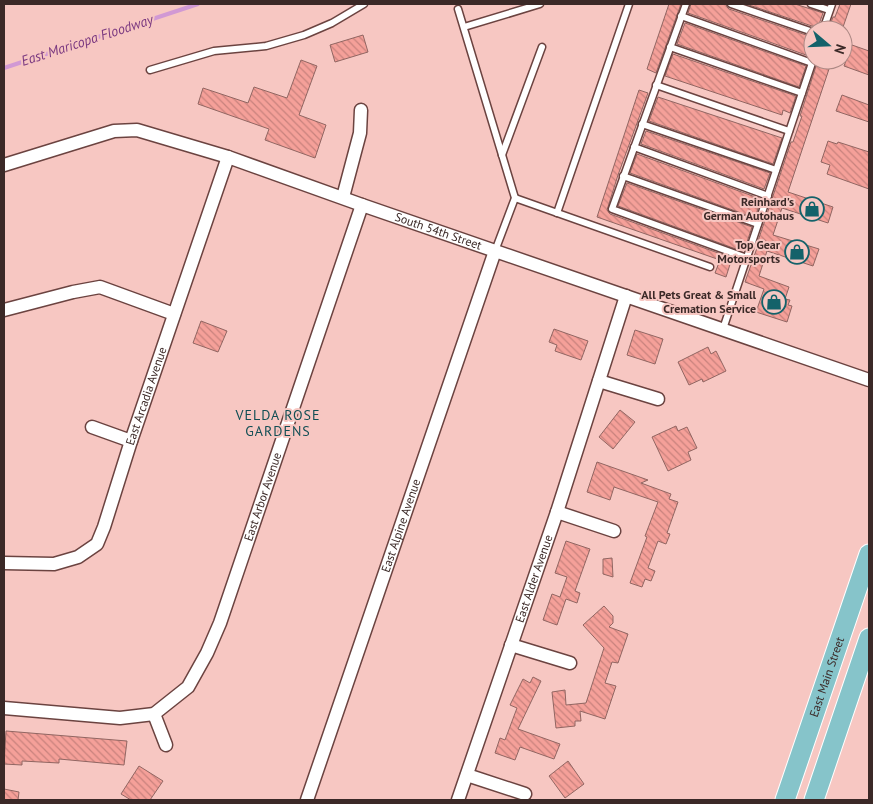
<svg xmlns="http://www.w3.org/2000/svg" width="873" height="804" viewBox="0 0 873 804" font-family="'PT Sans',sans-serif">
<defs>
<pattern id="building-back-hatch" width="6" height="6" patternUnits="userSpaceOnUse" patternTransform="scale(1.25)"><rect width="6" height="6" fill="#f5a099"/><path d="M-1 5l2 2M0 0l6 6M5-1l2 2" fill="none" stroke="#c8827d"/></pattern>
</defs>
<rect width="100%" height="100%" fill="#f7c7c2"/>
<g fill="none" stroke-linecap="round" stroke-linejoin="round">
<!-- stream -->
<path stroke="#d199d4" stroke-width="4" d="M4,68L198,4"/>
</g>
<!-- building -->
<g fill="url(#building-back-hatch)" stroke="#916662">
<path d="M669,4H681L656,73L647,69Z"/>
<path d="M691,4H726L727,7L729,9L812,37L806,55L688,13Z"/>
<path d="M746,4H795L823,13L817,30L815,27Z"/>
<path d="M840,4H851L842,30H828L833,17H835Z"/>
<path d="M685,23L806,66L799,87L677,44Z"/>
<path d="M363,35L368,52L335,62L330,45Z"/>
<path d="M852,45L869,51V75L844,66Z"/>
<path d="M673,54L796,96L790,113L783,110L782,115L665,76Z"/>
<path d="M301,60L317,66L299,115L326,125L315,158L265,140L269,129L198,104L203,88L248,103L254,87L287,98Z"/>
<path d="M818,60H832L788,192L833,207L828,223L782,208L773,235L819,249L813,266L767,251L759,276L789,287L785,299L790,300L788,305L792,306L787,322L756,312L764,289L745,282L757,248L756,247L791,142H793L802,116H800Z"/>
<path d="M639,90L648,93L618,175L607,210L610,214L732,258L726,277L715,273L720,260L597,217Z"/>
<path d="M842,95L869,105V122L836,111Z"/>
<path d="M658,97L782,138L773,164L649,121Z"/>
<path d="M646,131L770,173L764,189L641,144Z"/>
<path d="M828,141L837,144L838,142L869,152V189L827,174L830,165L821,162Z"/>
<path d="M637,154L761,199L755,218L630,173Z"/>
<path d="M627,183L752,227L746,245L739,243L736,249L618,206Z"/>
<path d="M201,321L227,331L218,352L193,343Z"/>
<path d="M554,329L588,341L581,360L555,351L557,345L549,342Z"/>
<path d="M635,330L663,339L655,364L627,355Z"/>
<path d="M708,347L711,354L716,351L726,371L703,382L702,379L689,385L678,362Z"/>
<path d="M620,410L635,422L613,449L599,437Z"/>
<path d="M676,426L678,431L687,427L697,448L688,452L691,460L668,471L652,437Z"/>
<path d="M597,462L648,480L641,483L671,494L669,499L678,502L667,533L670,534L666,544L658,541L648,568L655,571L651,581L645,579L642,587L630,583L647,537L645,536L658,502L614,487L610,500L587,492Z"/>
<path d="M566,541L590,549L575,591L580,593L577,603L566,599L557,625L543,620L552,594L560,597L567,577L555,573Z"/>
<path d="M612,558L613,577L603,574V559Z"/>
<path d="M604,606L613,616V623L609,627L628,634L618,663L612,662L605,683L616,686L605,719L580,711L581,721H575V726L556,728L552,692L565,690L566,705L586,703L604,648L583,625Z"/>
<path d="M533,677L541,681L518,729L560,744L554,759L520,747L515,760L495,753L500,738L505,740L517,708L510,705L523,679L530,683Z"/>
<path d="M6,731L127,741L124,765L59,759V763L22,761V765L4,764Z"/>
<path d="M568,761L584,784L565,798L549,776Z"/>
<path d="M139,766L163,781L150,800H131L121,794Z"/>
<path d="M4,789L19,792L18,800H4Z"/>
</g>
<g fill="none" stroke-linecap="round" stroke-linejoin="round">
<!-- lane casing -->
<g stroke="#6b4340" stroke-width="9">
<g id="lane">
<path d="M686,4L612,209L747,258"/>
<path d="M731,4L813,32"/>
<path d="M811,4L829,10"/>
<path d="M458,9L515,198L495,251"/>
<path d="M681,16L812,63"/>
<path d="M464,27L540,4"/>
<path d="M823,30L832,4"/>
<path d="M670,47L802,93"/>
<path d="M150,70L214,51L266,46L304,35L332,23L364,4"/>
<path d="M656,85L789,131"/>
<path d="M642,124L776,170"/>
<path d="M634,147L768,196"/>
<path d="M502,155L542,47"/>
<path d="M623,176L758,224"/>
<path d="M515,198L710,267"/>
<path d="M557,213L629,4"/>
<path d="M723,329L813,60"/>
</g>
</g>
<!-- street casing -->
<g stroke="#6b4340" stroke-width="15">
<g id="street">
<path id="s1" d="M4,165L114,131L137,130L228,157L362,205L869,380"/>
<path d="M343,197L360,133L361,110"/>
<path d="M4,310L73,292L100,287L174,314"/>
<path d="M599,381L658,399"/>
<path d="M92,427L131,441"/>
<path d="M557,512L614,531"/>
<path id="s2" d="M4,563L54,564L78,557L97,544L104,527L131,441L228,157"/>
<path d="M511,645L570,663"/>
<path id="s3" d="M4,708L120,718L154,714L188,687L207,653L220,623L362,205"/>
<path d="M154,714L166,745"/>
<path d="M467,775L525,794"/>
<path id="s4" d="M307,800L495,251"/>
<path id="s5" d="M458,800L557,512L626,296"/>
</g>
</g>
<!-- primary casing -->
<g stroke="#fff" stroke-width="21">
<g id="primary">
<path id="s6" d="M785,800L869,554"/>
<path d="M814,800L869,638"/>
</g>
</g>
<!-- lane -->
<use href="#lane" stroke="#fff" stroke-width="6"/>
<!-- street -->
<use href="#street" stroke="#fff" stroke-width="12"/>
<!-- primary -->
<use href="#primary" stroke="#86c4ca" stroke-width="19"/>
</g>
<!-- icons -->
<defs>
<g id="shop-ring" transform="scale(1.25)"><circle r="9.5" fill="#f7c7c2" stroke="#14626a" stroke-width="1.5"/><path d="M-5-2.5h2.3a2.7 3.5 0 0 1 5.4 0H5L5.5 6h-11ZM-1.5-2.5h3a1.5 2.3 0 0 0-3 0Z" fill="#14626a"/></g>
</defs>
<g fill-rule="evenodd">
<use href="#shop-ring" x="812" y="209"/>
<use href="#shop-ring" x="797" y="252"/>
<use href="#shop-ring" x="774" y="302"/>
</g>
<g text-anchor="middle" stroke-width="4" stroke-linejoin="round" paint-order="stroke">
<!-- poi labels -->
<g font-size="12" font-weight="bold" fill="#3b2927" stroke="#f7c7c2" text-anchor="end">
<text x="794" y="206">Reinhard's<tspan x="794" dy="14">German Autohaus</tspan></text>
<text x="780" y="249">Top Gear<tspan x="780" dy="14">Motorsports</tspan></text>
<text x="756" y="299">All Pets Great &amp; Small<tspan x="756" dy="14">Cremation Service</tspan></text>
</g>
<!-- street labels -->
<g font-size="12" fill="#3b2927" stroke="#f7c7c2">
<text dy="4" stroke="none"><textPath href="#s1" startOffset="456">South 54th Street</textPath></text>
<text dy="4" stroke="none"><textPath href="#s2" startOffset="254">East Arcadia Avenue</textPath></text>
<text dy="4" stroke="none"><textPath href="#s3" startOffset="399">East Arbor Avenue</textPath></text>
<text dy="4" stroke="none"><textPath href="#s4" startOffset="290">East Alpine Avenue</textPath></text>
<text dy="4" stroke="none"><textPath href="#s5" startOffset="234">East Alder Avenue</textPath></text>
<text dy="4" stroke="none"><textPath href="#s6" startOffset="130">East Main Street</textPath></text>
</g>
<!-- water labels -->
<g font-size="14" font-style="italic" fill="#7b3980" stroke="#f7c7c2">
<text transform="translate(87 40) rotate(-18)" y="5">East Maricopa Floodway</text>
</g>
<!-- neighbourhood labels -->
<g font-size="14" letter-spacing="1" fill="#114e54" stroke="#f7c7c2">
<text x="278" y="420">VELDA ROSE<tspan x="278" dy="16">GARDENS</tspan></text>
</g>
</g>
<!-- border -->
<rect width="873" height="804" fill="none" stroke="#3b2927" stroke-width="10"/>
<!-- north arrow -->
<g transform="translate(828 45) rotate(109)"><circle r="24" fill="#f7c7c2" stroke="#ac8884"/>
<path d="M0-4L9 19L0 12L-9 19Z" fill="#14626a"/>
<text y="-8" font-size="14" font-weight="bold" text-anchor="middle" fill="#3b2927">N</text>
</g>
</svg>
